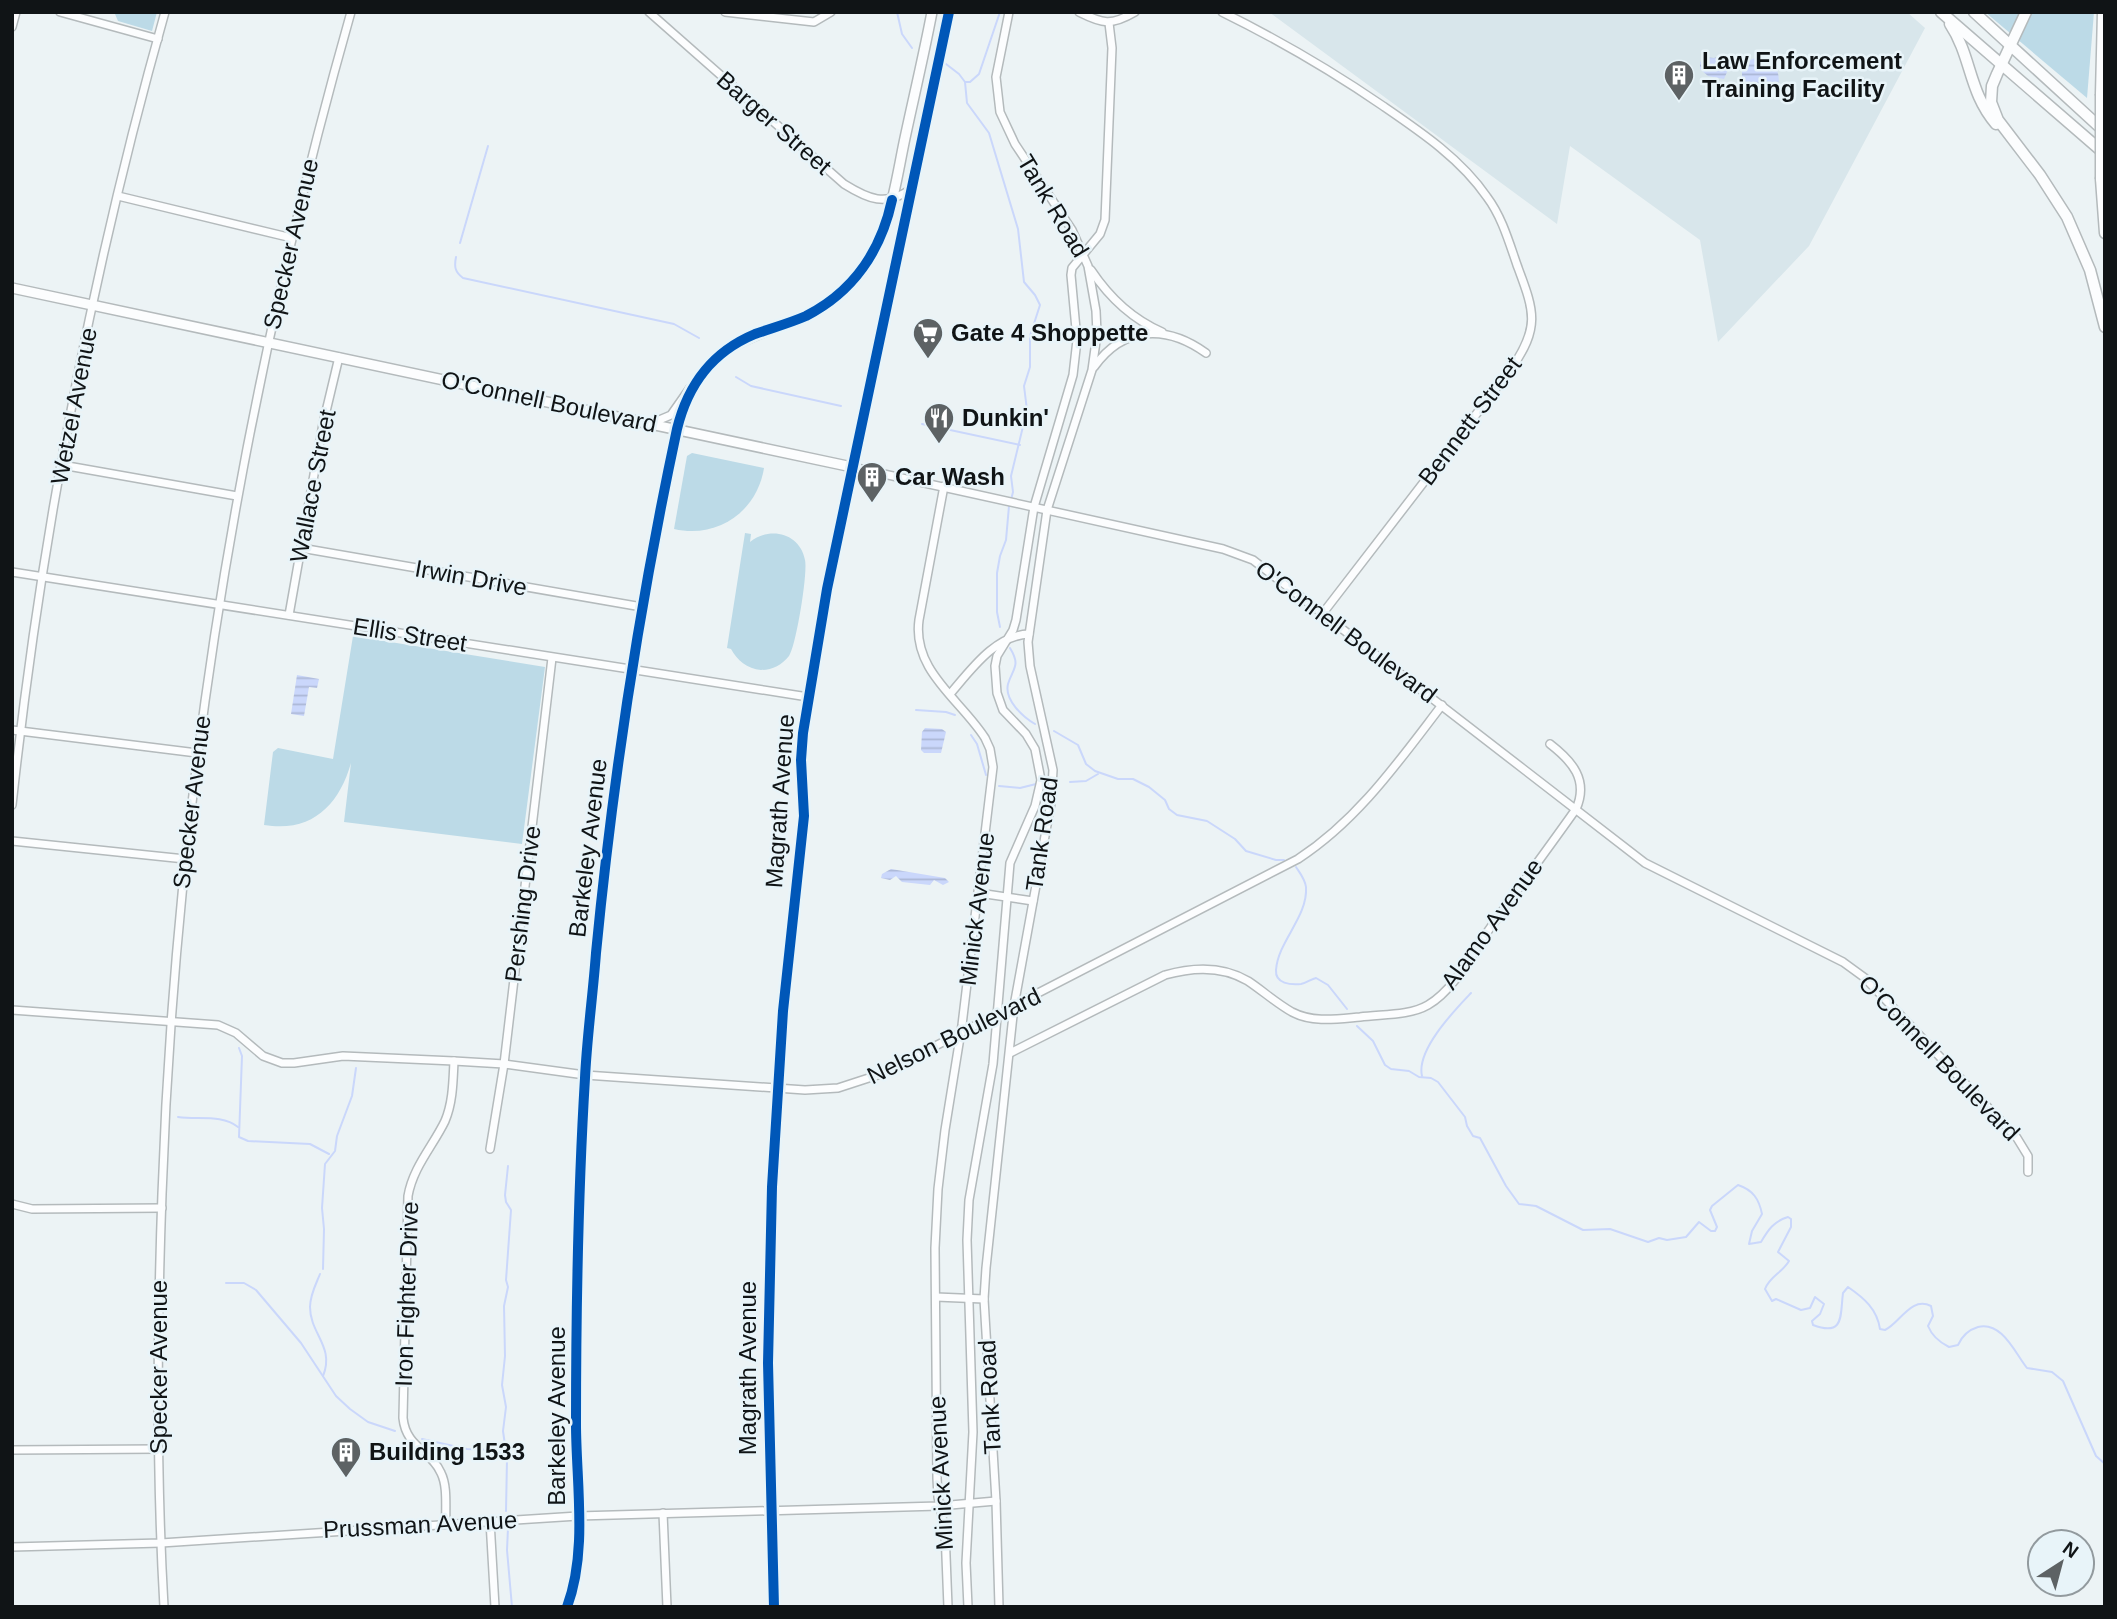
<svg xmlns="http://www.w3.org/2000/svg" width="2117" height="1619" viewBox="0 0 2117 1619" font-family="Helvetica,sans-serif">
<defs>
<pattern id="water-rules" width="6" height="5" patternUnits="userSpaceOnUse" patternTransform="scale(1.75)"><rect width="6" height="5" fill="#cad7fb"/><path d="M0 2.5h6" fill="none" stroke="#acb8d6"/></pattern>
</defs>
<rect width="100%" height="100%" fill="#ecf3f5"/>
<!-- built -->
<path fill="#d8e6eb" d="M1269,12H1907L1925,28L1809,246L1718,342L1700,240L1570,146L1557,224Z"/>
<!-- green -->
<g fill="#bcdae7">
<path d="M110,12H157L152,31L118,21L115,14Z"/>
<path d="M1985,12H2094L2087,98Z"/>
<path d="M692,453L764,468C757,512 717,539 674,529L687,456Z"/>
<path d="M745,533L751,534L750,542C770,526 800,533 805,560C808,573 796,646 789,656C782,665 772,670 761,670C747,669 737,660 731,649L727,648Z"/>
<path d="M353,636L545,667L522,844L344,822L351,763C339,805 312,833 264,825L273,752L278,748L333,759Z"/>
</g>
<!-- water -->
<g fill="url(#water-rules)">
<path d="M1722,55L1727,58V72L1724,79L1708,76L1700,69V62L1706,57L1714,58Z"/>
<path d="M1764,55L1772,60C1780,72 1781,84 1775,97L1761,96L1742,86V63Z"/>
<path d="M297,675L319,679L317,688L309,687L304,716L291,714Z"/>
<path d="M925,728L942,729L946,732L941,753H924L921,750L922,732Z"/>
<path d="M891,869L945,878L949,882L943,885L934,880L930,885L902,882L896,876L890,880L881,878L882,874Z"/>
</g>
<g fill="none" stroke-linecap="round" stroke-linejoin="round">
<!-- stream -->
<g stroke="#cad7fb" stroke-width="2">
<path d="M897,12L902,34L912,48"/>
<path d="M946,64L959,74L965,82L967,103L989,133L1018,229L1024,282L1035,295L1040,305L1030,336V367L1024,386L1027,410L1011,476L1013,492L1011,500"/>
<path d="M965,82H970L979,74L1000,12"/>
<path d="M460,243L488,146"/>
<path d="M456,257C454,267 455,272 463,278L674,324L699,338"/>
<path d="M736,377L751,386L841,406"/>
<path d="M922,424L1020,445"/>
<path d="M1000,627L997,612V573L1000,556L1006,540L1009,506"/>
<path d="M1010,648C1021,666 1013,668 1008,684C1004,700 1023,717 1035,724"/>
<path d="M916,710L946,712L955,715"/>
<path d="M1054,731L1078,745L1086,764L1095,771L1118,779H1133L1149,787L1165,800L1169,809L1177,815L1207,821L1235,839L1246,851L1276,860H1284"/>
<path d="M971,735L977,744L986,775"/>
<path d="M1070,782L1086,781L1098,774"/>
<path d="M999,786L1020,788L1036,784"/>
<path d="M1296,867C1300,873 1305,879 1306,887C1308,917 1278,941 1276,970C1275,984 1291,985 1301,984C1307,983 1311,979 1316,978L1328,985L1347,1009"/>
<path d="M1357,1026L1373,1041L1385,1065L1391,1069L1409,1071L1419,1077L1431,1078L1438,1082L1465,1117L1467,1126L1473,1136L1480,1138L1506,1186L1519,1204L1536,1206L1583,1230L1610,1229L1648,1242L1659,1238L1667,1240L1686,1237L1699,1222L1711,1231H1715L1717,1227L1710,1210L1712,1206L1738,1185C1753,1190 1759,1199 1762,1214L1752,1231L1749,1244L1761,1242C1768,1230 1774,1221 1788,1217L1791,1219V1227L1778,1252L1789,1261C1782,1273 1770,1276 1765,1289L1772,1301L1776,1299L1801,1310L1810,1308L1815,1297L1824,1304L1820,1314L1812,1321L1813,1325C1845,1337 1840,1315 1843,1293L1848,1287C1864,1298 1877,1309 1880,1329L1885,1330C1900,1323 1911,1296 1931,1306L1933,1316L1928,1326C1932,1336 1939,1342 1949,1347L1958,1345C1962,1336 1968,1330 1978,1327C2002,1321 2015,1353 2027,1368L2052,1372L2063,1381L2096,1456L2105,1464"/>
<path d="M239,1048L242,1056L239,1137L248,1141L310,1144L329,1154"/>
<path d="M1422,1076C1416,1050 1454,1011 1471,993"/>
<path d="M178,1117C198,1120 222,1114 238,1127"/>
<path d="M323,1269L324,1229L322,1208L325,1164L335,1151L337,1136L352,1096L356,1068"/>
<path d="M320,1274C316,1284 310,1295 310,1307C310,1334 335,1347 323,1376"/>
<path d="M226,1283H244L256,1290L301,1343L336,1396L350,1409L368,1422L395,1431"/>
<path d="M422,1439L467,1449L495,1450L506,1456"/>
<path d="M506,1511L507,1459L503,1431L506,1407L502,1385L505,1356L504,1306L508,1287L506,1280L511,1210L506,1202L505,1195L508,1166"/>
<path d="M508,1528L507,1550L512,1607"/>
</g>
<!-- minor casing -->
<g stroke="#b4babc" stroke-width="10">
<g id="minor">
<path d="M60,12L158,39"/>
<path d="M649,12L844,184C868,199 886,207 911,189"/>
<path d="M725,12L814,22L831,12"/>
<path d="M1079,12C1103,24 1111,26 1135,12"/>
<path d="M1222,12C1279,40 1332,71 1383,106C1421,132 1461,159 1487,197C1502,217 1509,242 1517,265C1534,311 1541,326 1511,369L1323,613"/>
<path d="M12,27L16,12"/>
<path d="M118,196L292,238"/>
<path d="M1091,270C1109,297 1132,319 1162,332"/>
<path d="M1094,367C1124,325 1167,325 1206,353"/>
<path d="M652,423L671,415L690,388"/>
<path d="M62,465L237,496"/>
<path d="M852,467L1223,549L1253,560L1645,863L1843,962L1865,978L2017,1138L2028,1156V1172"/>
<path d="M944,486L919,620C912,671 961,700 985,738L990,749L993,767L962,1025L945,1130L938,1189L935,1248L937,1478L938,1497L945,1531L948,1607"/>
<path d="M301,548L642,607"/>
<path d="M12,572L808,697"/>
<path d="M289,615L323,424L339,357"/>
<path d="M950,694C970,671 995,635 1029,634"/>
<path d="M12,730L197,753"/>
<path d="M12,805C41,537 92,271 165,12"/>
<path d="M12,841L185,859"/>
<path d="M979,893L1033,901"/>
<path d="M12,1010L218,1025L236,1033L263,1056L282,1063H294L343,1056L454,1061L504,1064L585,1075L805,1090L838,1088L881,1074L1298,859C1358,820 1399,761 1442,705"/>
<path d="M1010,1053L1165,975C1193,967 1223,966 1248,981C1263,991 1276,1003 1292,1012C1313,1023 1337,1019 1360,1017C1381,1014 1409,1016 1428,1005C1454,990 1472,954 1488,931C1517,890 1547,850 1576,809C1589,780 1572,761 1550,744"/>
<path d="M490,1149L504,1064L552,658"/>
<path d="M12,1204L32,1209L162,1208"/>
<path d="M936,1297L984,1299"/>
<path d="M12,1450L159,1449"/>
<path d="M663,1513L667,1607"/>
<path d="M490,1521L495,1607"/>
<path d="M446,1524C445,1508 448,1487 441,1473C431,1450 406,1448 403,1418L408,1196C413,1167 433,1146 445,1121C453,1102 453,1081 454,1061"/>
<path d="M12,1547L161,1543L578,1516L939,1506L996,1501"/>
<path d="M164,1607C156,1469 157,1331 162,1194C176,791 241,400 351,12"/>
<path d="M968,1607L966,1563L973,1432L967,1240L969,1200L993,1064L1010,863L1035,806L1041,780L1035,749L1026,734L1003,710L997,693L995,666L997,656L1013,630L1016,620L1034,507L1073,375L1077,340L1071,275L1072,268L1100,234L1105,220L1112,48L1109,23"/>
<path d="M999,1607L996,1501L984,1299L986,1268L1014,1006L1051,803L1053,770L1030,666L1028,642L1047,510L1092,370L1097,334L1096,311L1088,266L1072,230L1015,144L1000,112L996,77L1009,12"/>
</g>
</g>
<!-- major casing -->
<g stroke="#b4babc" stroke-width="12">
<g id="major">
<path d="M12,288L852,467"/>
<path d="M567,1607C588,1551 576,1482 576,1424C576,1308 578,1193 585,1078C587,1036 593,994 596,953C613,777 640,602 677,429C707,308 799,351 860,273C890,235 895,185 905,138C914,96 924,54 932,12"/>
<path d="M774,1607L768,1363L772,1187L783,1011L804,816L801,760L803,733L827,589L949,12"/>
</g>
</g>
<!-- highway casing -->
<g stroke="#b4babc" stroke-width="13">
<g id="highway">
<path d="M1941,12L2105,154"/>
<path d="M1974,12L2104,131"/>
<path d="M2026,12L1997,74L1992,86L1991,102L1998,120L2040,175L2067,217L2090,270L2105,327"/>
<path d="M1950,24C1972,57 1968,91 1996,124"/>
<path d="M2101,94L2103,12"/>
<path d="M2101,179L2105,233"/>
</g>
</g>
<!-- minor -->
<use href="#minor" stroke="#fcfdfe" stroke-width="7"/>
<!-- major -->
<use href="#major" stroke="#fcfdfe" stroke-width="9"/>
<!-- highway -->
<use href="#highway" stroke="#fcfdfe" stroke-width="10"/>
<!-- highway-bridge casing -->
<g stroke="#b4babc" stroke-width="13" stroke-linecap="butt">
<path id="highway-bridge" d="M2101,94V179"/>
</g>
<!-- highway-bridge -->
<use href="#highway-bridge" stroke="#fcfdfe" stroke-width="10"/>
<!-- cycleway casing -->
<g stroke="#e8f4f9" stroke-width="15">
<g id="cycleway">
<path d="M567,1607C588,1551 576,1482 576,1424C576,1308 578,1193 585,1078C587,1036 593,994 596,953C613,777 640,602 677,429C688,384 712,352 755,334C772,328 790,323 806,316C853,292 881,251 892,200"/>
<path d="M774,1607L768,1363L772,1187L783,1011L804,816L801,760L803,733L827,589L949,12"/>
</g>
</g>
<!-- cycleway -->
<use href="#cycleway" stroke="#0057b8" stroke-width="10"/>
</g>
<!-- icons -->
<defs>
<g id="building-pin" transform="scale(1.575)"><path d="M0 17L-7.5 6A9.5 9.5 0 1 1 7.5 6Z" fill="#5d6264" stroke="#e8f4f9"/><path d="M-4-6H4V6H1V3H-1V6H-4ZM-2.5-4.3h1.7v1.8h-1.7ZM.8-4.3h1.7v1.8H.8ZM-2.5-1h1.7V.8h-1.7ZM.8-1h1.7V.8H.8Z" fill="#fff"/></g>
<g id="supermarket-pin" transform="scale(1.575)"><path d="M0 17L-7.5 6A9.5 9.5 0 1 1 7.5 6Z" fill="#5d6264" stroke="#e8f4f9"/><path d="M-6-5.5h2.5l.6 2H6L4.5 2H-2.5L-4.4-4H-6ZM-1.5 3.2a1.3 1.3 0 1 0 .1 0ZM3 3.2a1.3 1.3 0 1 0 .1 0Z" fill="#fff"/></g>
<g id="restaurant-pin" transform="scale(1.575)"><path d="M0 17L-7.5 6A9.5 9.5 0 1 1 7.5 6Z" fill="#5d6264" stroke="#e8f4f9"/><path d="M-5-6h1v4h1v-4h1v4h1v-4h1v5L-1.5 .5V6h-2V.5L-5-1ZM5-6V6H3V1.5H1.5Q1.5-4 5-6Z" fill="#fff"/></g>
</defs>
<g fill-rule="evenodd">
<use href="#building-pin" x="1679" y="75"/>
<use href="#supermarket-pin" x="928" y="333"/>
<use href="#restaurant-pin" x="939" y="418"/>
<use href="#building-pin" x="872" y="477"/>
<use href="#building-pin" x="346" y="1452"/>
</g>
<g text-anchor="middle" stroke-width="5" stroke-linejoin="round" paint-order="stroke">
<!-- poi labels -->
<g font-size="24" font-weight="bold" fill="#101416" stroke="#e8f4f9" text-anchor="start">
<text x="1702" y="69">Law Enforcement<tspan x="1702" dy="28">Training Facility</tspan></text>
<text x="951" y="341">Gate 4 Shoppette</text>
<text x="962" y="426">Dunkin'</text>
<text x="895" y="485">Car Wash</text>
<text x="369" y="1460">Building 1533</text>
</g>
<!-- street labels -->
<g font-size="24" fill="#101416" stroke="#e8f4f9">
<text transform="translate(774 123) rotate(41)" y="8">Barger Street</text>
<text transform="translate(1053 206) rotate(59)" y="8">Tank Road</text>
<text transform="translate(291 244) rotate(-77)" y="8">Specker Avenue</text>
<text transform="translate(549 402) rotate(12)" y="8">O'Connell Boulevard</text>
<text transform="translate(74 406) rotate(-79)" y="8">Wetzel Avenue</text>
<text transform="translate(1470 421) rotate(-53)" y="8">Bennett Street</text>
<text transform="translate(313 486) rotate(-79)" y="8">Wallace Street</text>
<text transform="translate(471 578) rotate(10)" y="8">Irwin Drive</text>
<text transform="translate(1346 632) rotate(37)" y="8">O'Connell Boulevard</text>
<text transform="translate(410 635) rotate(9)" y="8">Ellis Street</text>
<text transform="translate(780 801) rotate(-86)" y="8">Magrath Avenue</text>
<text transform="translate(192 802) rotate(-83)" y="8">Specker Avenue</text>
<text transform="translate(1042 834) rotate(-82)" y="8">Tank Road</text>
<text transform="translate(588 848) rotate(-83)" y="8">Barkeley Avenue</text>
<text transform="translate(523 904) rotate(-83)" y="8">Pershing Drive</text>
<text transform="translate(977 909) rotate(-83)" y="8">Minick Avenue</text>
<text transform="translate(1492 924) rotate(-54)" y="8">Alamo Avenue</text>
<text transform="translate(954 1036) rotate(-26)" y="8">Nelson Boulevard</text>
<text transform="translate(1939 1058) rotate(46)" y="8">O'Connell Boulevard</text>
<text transform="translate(407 1294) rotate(-88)" y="8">Iron Fighter Drive</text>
<text transform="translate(159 1367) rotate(-90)" y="8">Specker Avenue</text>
<text transform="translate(748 1368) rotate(-90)" y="8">Magrath Avenue</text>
<text transform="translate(990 1397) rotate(-93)" y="8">Tank Road</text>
<text transform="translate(557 1416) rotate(-90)" y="8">Barkeley Avenue</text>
<text transform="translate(941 1473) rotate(-93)" y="8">Minick Avenue</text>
<text transform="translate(420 1525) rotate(-3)" y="8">Prussman Avenue</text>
</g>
</g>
<!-- border -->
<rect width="2117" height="1619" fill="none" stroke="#101416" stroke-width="28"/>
<!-- north arrow -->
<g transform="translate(2061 1563) rotate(36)"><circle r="33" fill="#e8f4f9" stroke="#929a9e" stroke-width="2"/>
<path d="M0-5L12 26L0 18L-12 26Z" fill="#5d6264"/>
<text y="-10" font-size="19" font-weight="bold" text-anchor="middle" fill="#101416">N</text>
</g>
</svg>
